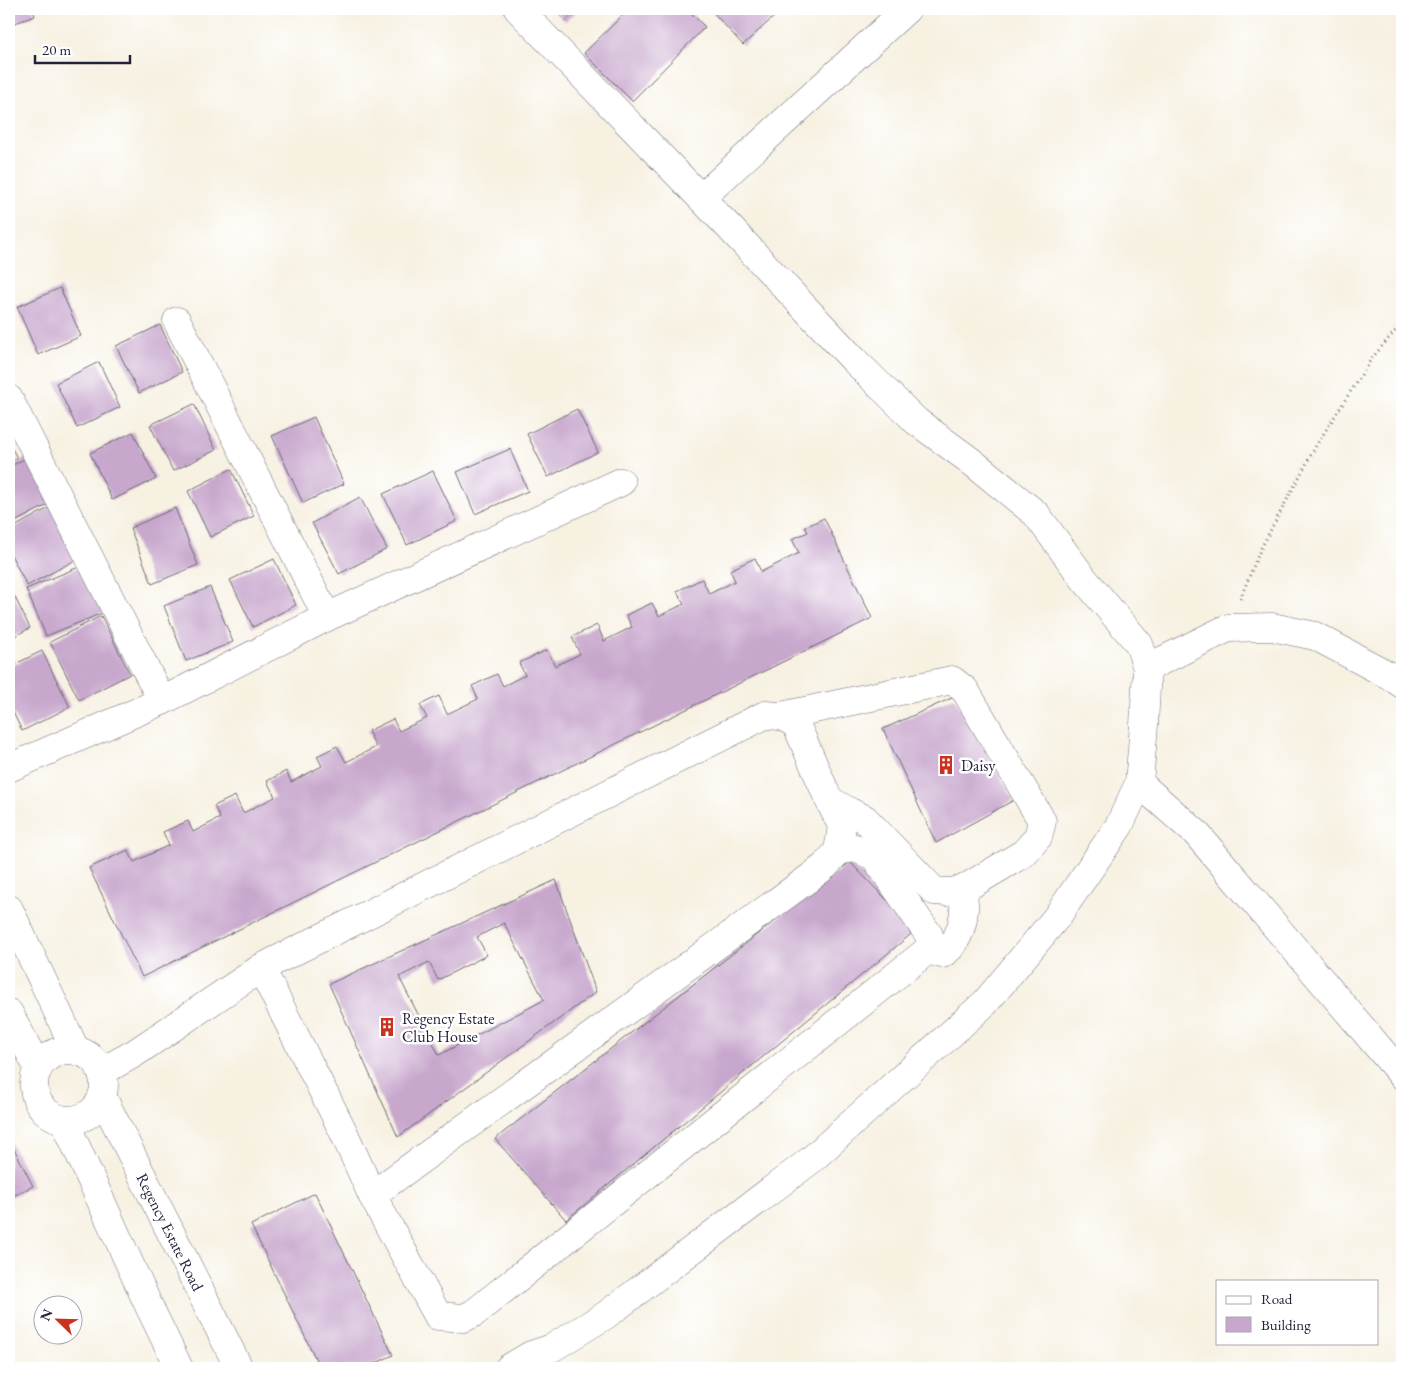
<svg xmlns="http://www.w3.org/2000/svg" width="1411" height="1377" viewBox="0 0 1411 1377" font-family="'EB Garamond',serif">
<rect width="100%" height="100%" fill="#fff"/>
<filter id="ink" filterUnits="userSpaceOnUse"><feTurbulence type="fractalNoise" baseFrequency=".02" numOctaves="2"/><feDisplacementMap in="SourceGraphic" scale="10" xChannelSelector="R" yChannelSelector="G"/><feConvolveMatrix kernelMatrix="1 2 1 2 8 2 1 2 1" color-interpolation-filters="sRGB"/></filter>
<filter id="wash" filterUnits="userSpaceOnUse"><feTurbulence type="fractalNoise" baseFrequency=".0096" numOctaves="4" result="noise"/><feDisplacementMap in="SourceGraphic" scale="20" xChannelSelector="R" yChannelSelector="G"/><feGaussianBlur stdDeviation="1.12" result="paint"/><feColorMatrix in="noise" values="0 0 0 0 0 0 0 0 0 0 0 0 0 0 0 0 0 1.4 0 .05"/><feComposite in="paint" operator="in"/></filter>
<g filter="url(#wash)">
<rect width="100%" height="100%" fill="#f7f1e2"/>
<g id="blocks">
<!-- building -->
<g fill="#c8a7cd" fill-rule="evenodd">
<path d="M9,9H33L35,16L9,25Z"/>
<path d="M554,9H579L565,21Z"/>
<path d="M629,9H687L705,27L632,101L584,53Z"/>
<path d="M710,9H772L777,14L743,45Z"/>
<path d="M60,288L81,336L38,355L17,307Z"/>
<path d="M160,325L182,372L139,393L116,346Z"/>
<path d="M99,362L120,407L77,428L56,383Z"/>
<path d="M194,404L216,450L173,471L150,425Z"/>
<path d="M577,409L598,452L548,477L527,434Z"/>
<path d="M314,417L344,484L303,503L272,436Z"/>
<path d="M133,432L156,479L112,500L90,453Z"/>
<path d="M9,443L17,458L9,462Z"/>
<path d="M510,449L528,491L475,514L457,472Z"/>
<path d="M30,456L53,502L9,525V467Z"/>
<path d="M231,469L254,516L210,537L188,491Z"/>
<path d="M433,471L457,521L407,545L383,494Z"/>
<path d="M360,497L387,549L339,574L312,523Z"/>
<path d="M54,505L81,557L27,586L9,551V530Z"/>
<path d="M175,508L198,565L152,584L130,528Z"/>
<path d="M824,518L872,618L142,977L89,868L128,850L134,862L169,845L163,832L188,821L193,832L220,818L214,806L235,796L243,813L275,797L267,781L286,771L291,782L322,766L317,756L337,746L346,762L376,747L368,731L393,719L399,731L427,718L420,705L439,696L447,714L478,699L472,686L497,674L503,686L525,675L519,663L547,650L555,666L580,654L572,637L597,625L604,641L632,627L626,615L652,603L659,616L684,604L677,591L702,579L709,594L735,581L730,570L755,558L761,572L799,553L792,539L808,532L805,527Z"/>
<path d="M274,559L296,605L253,627L230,580Z"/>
<path d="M86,564L105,612L46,636L26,589Z"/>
<path d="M9,585L30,628L9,639Z"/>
<path d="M210,587L233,642L186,661L164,606Z"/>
<path d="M101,616L130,674L79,700L50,642Z"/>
<path d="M42,651L70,707L22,731L9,704V667Z"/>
<path d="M954,697L1014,800L936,843L883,729Z"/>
<path d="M850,862L916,930L566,1220L495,1139Z"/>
<path d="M556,880L596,992L398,1137L329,984ZM504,923L544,1000L439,1055L399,977L429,962L438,980L487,955L477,937Z"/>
<path d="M9,1139L33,1186L9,1198Z"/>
<path d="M315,1193L393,1355L366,1368H320L251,1225Z"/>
</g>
</g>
</g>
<g filter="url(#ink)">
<use href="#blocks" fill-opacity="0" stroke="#6d6a75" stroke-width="1"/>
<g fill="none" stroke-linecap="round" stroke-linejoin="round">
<!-- minor casing -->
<g stroke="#6d6a75" stroke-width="29">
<g id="minor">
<path d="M701,198L907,9"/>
<path d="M177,321L327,617"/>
<path d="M9,399L162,701"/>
<path d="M1147,668L1228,628L1272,627L1315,636L1392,677L1402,684"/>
<path d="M9,768L162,701L327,617L621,482"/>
<path d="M1139,783L1196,833L1402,1075"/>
<path d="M9,909L76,1051"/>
<path d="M928,950L942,954C956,947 963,926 964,910C965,904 963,896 962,890"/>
<path d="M261,968L343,1131L372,1195L438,1316L464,1318L474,1313L928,950L931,943L929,935L874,856L855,848L838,851"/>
<path d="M9,1013L38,1068"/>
<circle cx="69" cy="1085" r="35"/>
<path d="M101,1072L135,1053L261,968L765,715L781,716L952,680L965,690L1042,821L1038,837L1024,853L962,890L948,892L934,891L865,819L850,812L829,800"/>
<path id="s1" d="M102,1096L239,1368"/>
<path d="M64,1120L148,1304L179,1368"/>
<path d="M372,1195L808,879L825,866L838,851L842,826L829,800L796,724L781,716"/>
<path d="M509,1368L531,1355L552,1348L606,1315L811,1160L985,1003L1056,918L1119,826L1139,783L1144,725L1147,668L1139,644L1084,579L1036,514L972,462L916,421L853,359L727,225L518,9"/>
</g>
</g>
<!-- path -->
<path stroke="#6d6a75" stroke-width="3" stroke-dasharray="1 4" stroke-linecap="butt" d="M1240,599L1261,548L1317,444L1372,358L1402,323"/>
<!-- minor -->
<use href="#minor" stroke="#fff" stroke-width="28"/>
</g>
</g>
<!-- icons -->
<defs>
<g id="building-bare" transform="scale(1.5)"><path d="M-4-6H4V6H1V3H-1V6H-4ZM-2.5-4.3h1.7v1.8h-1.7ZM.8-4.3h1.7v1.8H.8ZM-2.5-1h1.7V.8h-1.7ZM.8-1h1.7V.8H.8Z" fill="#c8321e" stroke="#fff" stroke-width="2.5" paint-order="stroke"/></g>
</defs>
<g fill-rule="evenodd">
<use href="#building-bare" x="946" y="765"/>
<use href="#building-bare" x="387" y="1027"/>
</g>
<g text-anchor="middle" stroke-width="5" stroke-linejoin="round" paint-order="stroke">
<!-- poi labels -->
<g font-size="16" fill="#22223b" stroke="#fff" text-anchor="start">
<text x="961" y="771">Daisy</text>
<text x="402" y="1024">Regency Estate<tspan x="402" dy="18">Club House</tspan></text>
</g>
<!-- street labels -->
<g font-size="16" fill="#22223b" stroke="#fff">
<text dy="6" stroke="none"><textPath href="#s1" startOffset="152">Regency Estate Road</textPath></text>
</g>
</g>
<!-- margin -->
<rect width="1411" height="1377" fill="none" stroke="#fff" stroke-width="30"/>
<!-- legend -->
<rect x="1216" y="1280" width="162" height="65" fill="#ffffff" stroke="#a7a7b1"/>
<rect x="1226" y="1296" width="25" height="8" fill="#ffffff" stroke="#a7a7b1"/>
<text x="1261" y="1304" font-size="15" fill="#22223b">Road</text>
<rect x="1226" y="1317" width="25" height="15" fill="#c8a7cd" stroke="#a7a7b1"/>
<text x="1261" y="1330" font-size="15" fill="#22223b">Building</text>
<!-- north arrow -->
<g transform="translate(58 1320) rotate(293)"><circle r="24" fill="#ffffff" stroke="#a7a7b1"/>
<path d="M0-4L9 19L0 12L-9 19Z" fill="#c8321e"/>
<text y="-8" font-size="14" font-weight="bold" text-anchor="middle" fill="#22223b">N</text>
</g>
<!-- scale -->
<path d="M35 55v8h95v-8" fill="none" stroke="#22223b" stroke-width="2.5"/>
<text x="42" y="55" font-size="15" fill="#22223b" stroke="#ffffff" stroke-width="4" paint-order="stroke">20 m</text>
</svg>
